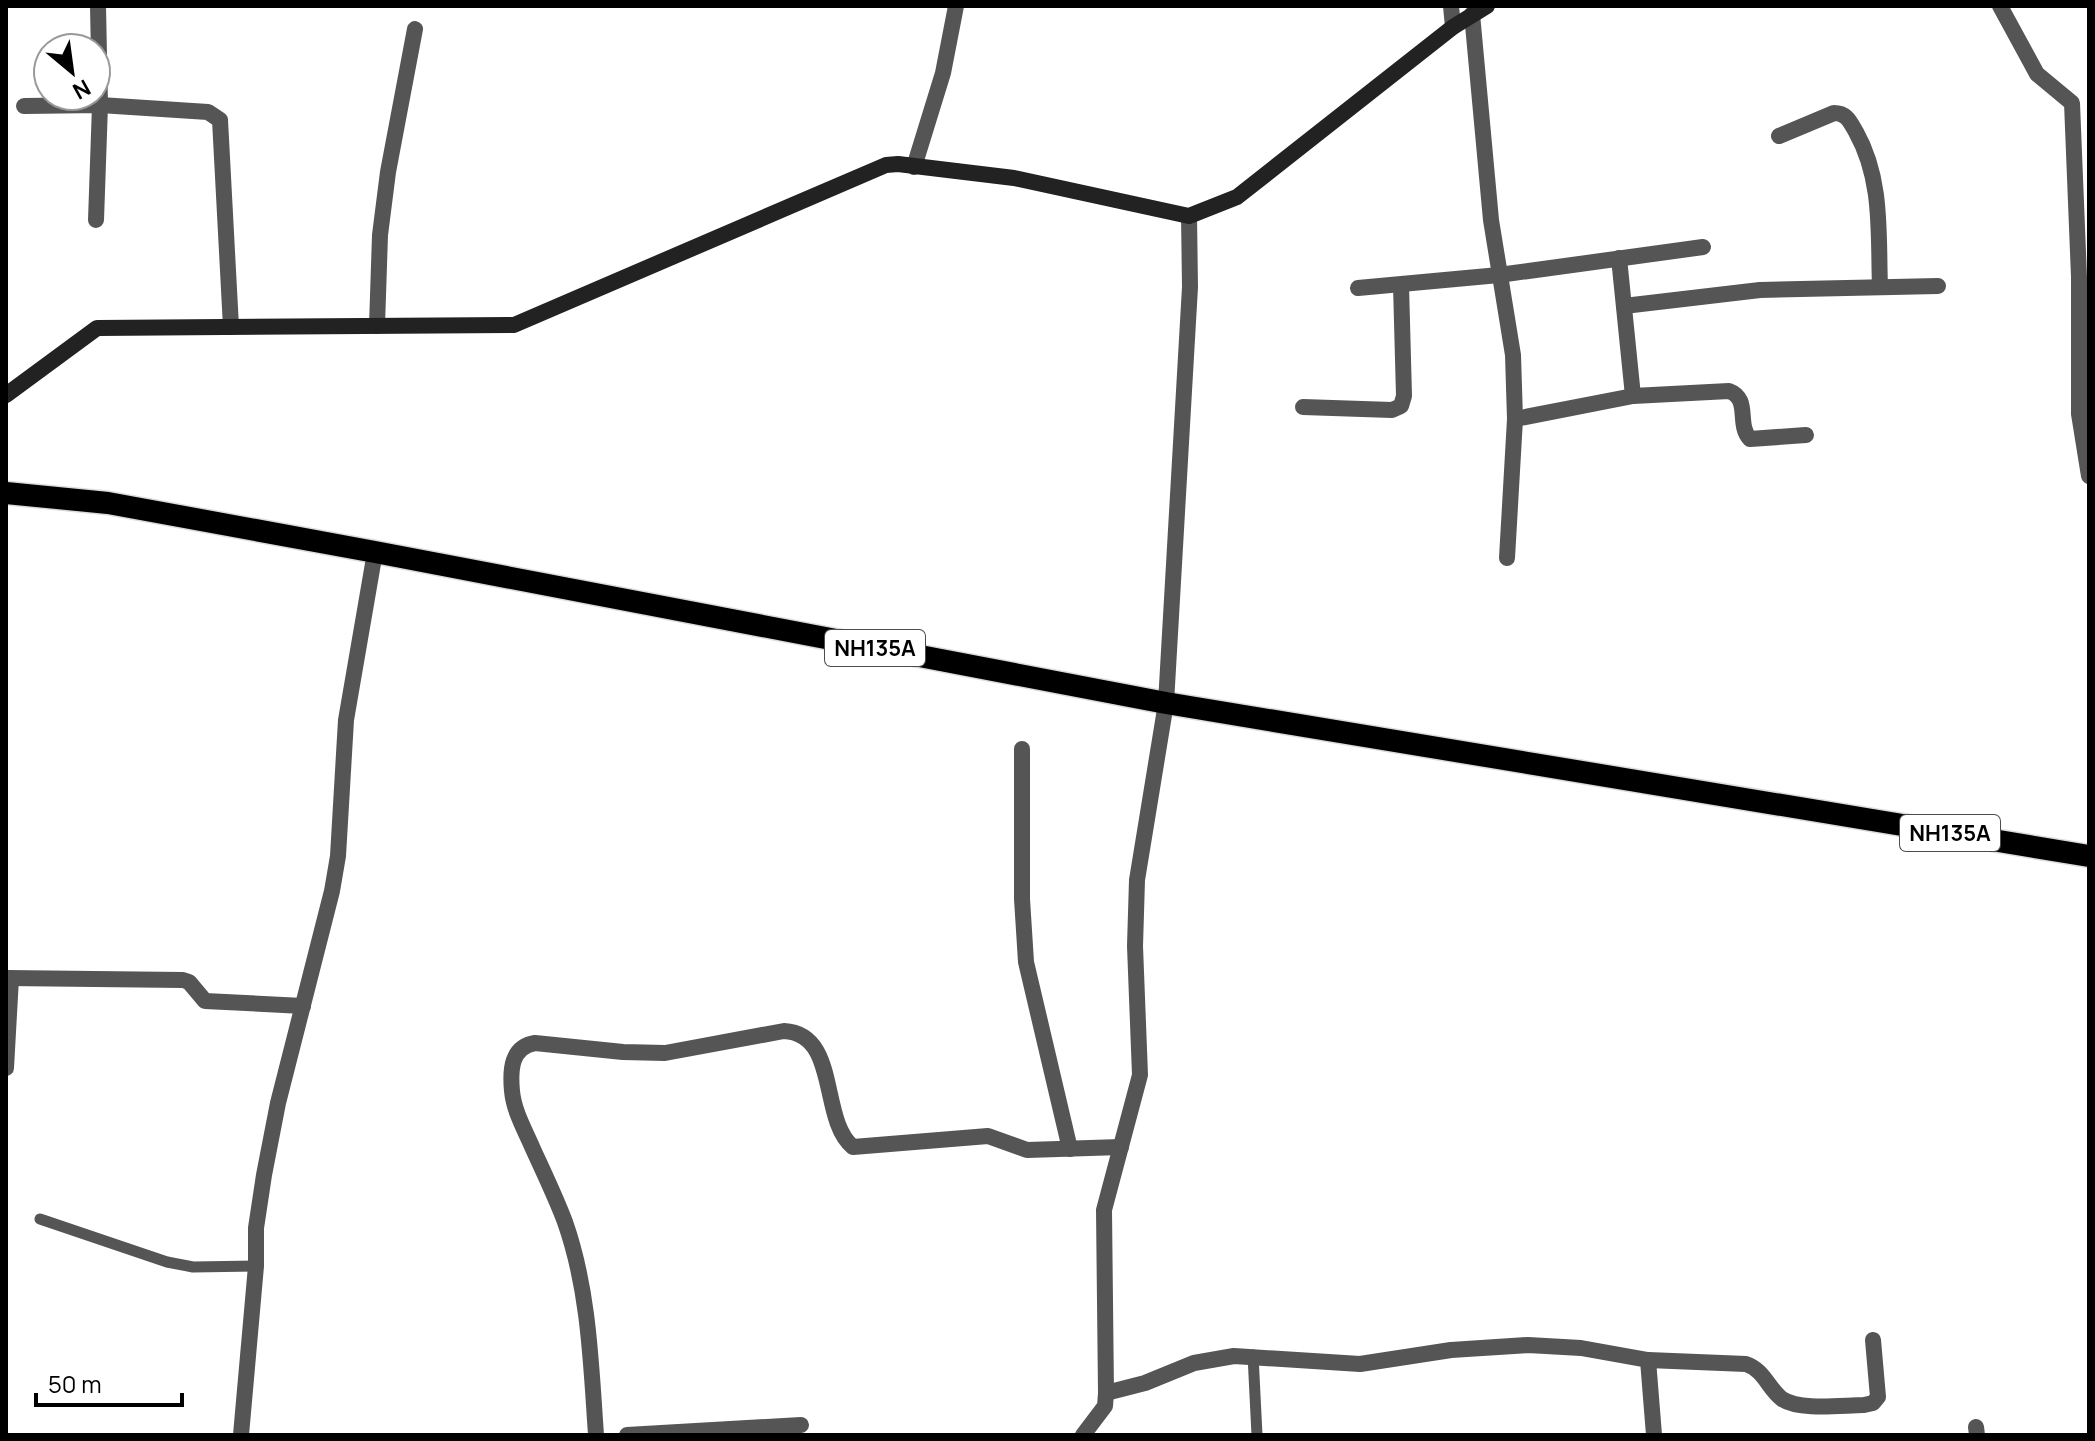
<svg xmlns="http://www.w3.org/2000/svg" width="2095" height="1441" viewBox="0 0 2095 1441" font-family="Manrope,sans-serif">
<rect width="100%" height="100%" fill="#fff"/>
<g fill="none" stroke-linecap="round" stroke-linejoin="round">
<!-- trunk casing -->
<g stroke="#dbdbdb" stroke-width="25">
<path id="trunk" d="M6,493L108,503L375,552L1166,703L2089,856"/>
</g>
<!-- service -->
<g stroke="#555" stroke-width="11">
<path d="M40,1219L167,1262L193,1267L256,1266"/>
<path d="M1253,1355L1257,1435"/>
</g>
<!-- minor -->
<g stroke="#555" stroke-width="16">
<path d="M1451,6L1453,27"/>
<path d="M2000,6L2037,74L2072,103L2079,277V414L2089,476"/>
<path d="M1472,14L1491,220L1513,355L1515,419L1507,558"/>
<path d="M24,106L100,105L208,112L220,120L231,327"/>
<path d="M1779,136L1834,113C1847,113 1850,122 1856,132C1883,180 1878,234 1880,287"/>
<path d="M914,167L943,73L956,6"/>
<path d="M96,220L100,105L98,6"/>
<path d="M1619,258L1633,396"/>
<path d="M1358,288L1499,275L1703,247"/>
<path d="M1624,306L1760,290L1938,286"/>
<path d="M377,326L380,235L388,172L415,29"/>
<path d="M1303,407L1392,410L1401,406L1404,396L1401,285"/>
<path d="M1515,419L1633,396L1729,391C1751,399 1736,424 1750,439L1806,435"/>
<path d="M1022,749V899L1026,962L1070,1149"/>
<path d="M6,978L183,980L189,982L205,1001L303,1006"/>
<path d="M6,1068L11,978"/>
<path d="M1648,1360L1654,1435"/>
<path d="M1106,1393L1145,1383L1194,1363L1234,1356L1360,1364L1451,1350L1528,1345L1581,1348L1648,1360L1746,1364C1764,1370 1768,1388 1782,1399C1800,1411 1843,1405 1864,1405L1873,1403L1878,1397L1873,1340"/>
<path d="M1976,1427L1977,1435"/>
<path d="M241,1435L256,1266V1228L264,1175L278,1103L332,891L338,856L346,720L375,552"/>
<path d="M596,1435C591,1364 589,1290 565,1222C556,1198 544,1173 533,1149C525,1130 514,1112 512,1091C510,1070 511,1047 535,1043L623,1052L665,1053L784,1031C840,1034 819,1119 853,1147L988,1136L1027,1150L1121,1147"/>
<path d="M627,1435L801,1425"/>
<path d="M1083,1435L1105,1406L1106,1393L1104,1210L1140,1075L1135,946L1137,880L1166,703"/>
</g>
<!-- tertiary -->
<path stroke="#555" stroke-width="16" d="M1166,703L1190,287L1189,216"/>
<!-- secondary -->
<path stroke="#222" stroke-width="16" d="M6,395L97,328L514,325L886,165L898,164L1014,178L1189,216L1237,197L1453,27L1487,6"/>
<!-- trunk -->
<use href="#trunk" stroke="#000" stroke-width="22"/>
</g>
<g text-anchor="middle" stroke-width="6" stroke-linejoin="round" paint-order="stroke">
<!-- shield labels -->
<g fill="#fff" stroke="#4c4c4c" stroke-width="2">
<rect x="825" y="630" width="100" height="36" rx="6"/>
<rect x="1900" y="815" width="100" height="36" rx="6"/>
</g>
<g font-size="22" font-weight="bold" fill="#000">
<text x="875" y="656">NH135A</text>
<text x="1950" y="841">NH135A</text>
</g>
</g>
<!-- border -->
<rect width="2095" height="1441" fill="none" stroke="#000000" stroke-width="16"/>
<!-- north arrow -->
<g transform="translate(72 72) rotate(151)"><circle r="38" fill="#ffffff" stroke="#999999" stroke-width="2"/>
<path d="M0-6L14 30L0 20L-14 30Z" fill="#000000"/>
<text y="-12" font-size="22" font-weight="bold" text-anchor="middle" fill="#000000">N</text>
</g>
<!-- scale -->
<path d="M36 1393v12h146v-12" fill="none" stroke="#000000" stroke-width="4"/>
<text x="48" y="1393" font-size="24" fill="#000000" stroke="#ffffff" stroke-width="6" paint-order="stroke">50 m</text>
</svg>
